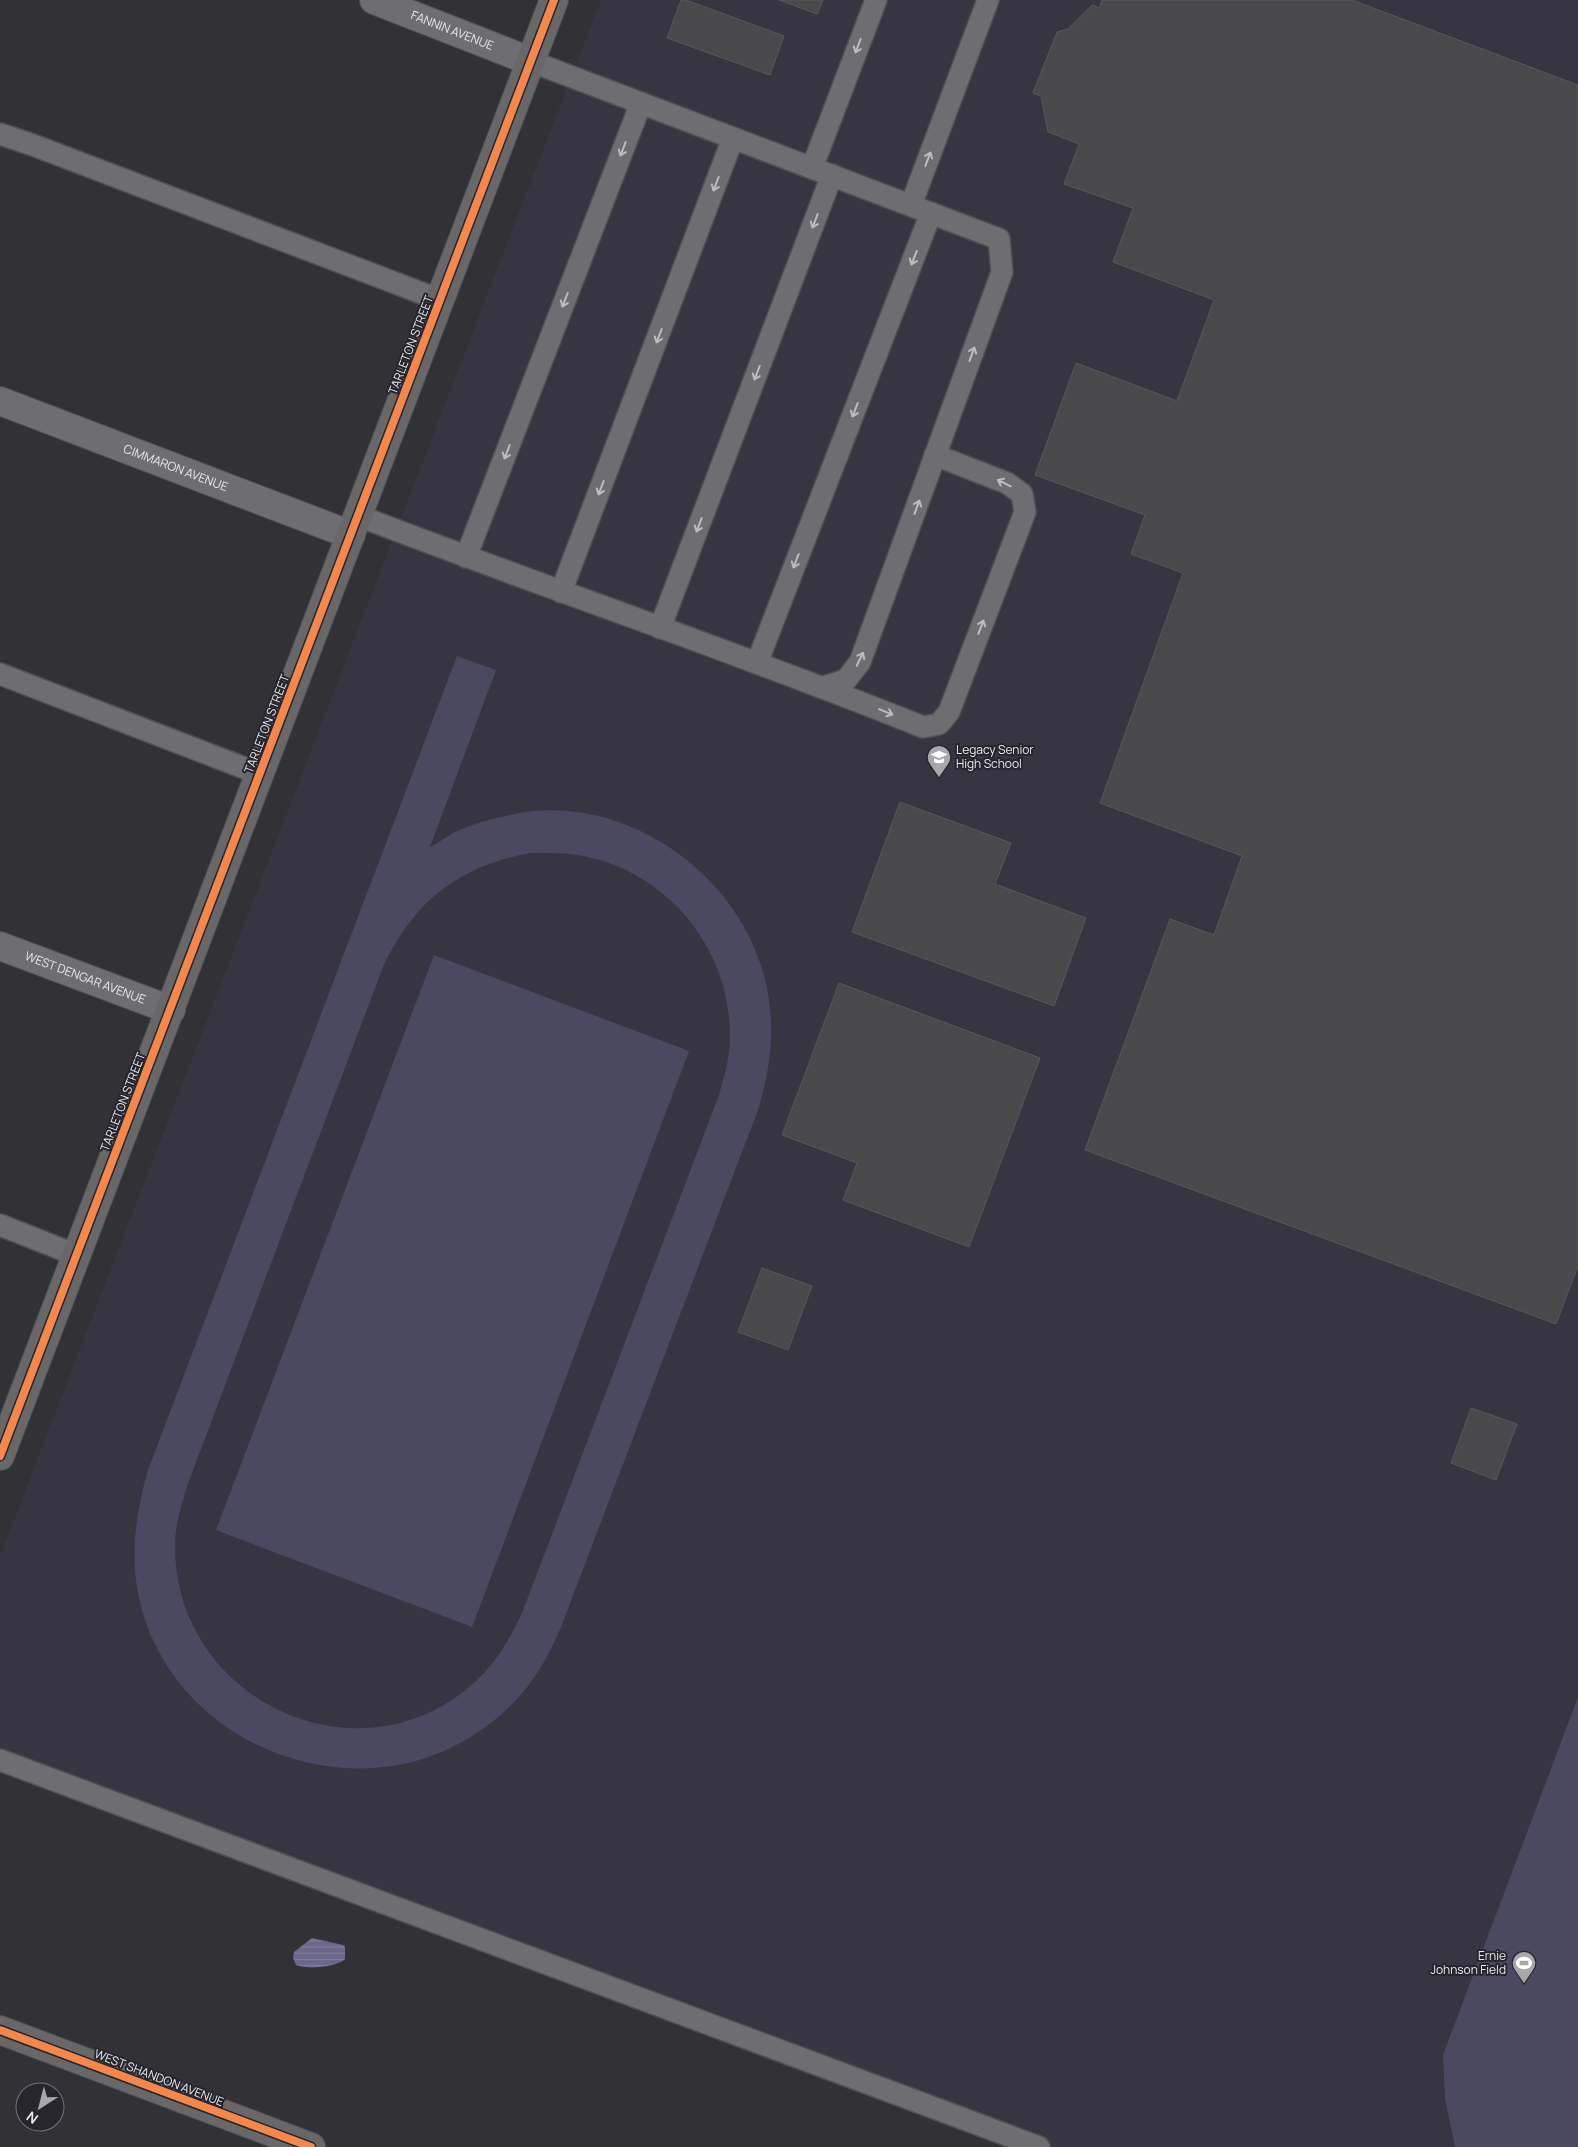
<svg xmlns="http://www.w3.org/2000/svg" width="1578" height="2147" viewBox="0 0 1578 2147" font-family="Manrope,sans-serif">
<defs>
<pattern id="water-rules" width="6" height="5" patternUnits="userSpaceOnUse" patternTransform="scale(1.25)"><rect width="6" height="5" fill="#6b678a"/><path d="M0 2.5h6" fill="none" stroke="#807d9b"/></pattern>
</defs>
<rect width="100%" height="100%" fill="#323236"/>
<!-- built -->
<path fill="#363541" d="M601,0H1578V2147H1039L0,1760V1556Z"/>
<!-- pitch -->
<g fill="#4b4861" fill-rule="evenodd">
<path d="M457,656L496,670L430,847C440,842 449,835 459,830C480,821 503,816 525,812C642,796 760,892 770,1009C774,1044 768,1076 758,1110L561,1627C552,1648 542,1668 528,1686C496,1727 448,1756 398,1765C273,1787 146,1701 135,1571C133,1536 138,1504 148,1470ZM531,853C550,853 569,852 588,857C672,876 732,953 730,1039C730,1058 724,1077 719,1095L522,1613C510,1638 497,1662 476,1681C359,1789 171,1699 175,1541C176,1522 182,1504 187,1486L383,967C414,901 459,866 531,853Z"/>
<path d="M434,955L689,1051L472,1627L216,1530Z"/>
<path d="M1578,1697V2147H1455L1445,2099L1443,2055Z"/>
</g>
<!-- water -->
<path fill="url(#water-rules)" d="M312,1938L343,1945L345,1947V1959C337,1967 307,1970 296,1965L293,1958L294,1952Z"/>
<!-- building -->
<g fill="#49494c" stroke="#58585b">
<path d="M681,0H686L784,36L770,75L667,38Z"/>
<path d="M779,0H823L817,14Z"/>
<path d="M1102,0H1352L1578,85V1266L1556,1324L1085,1150L1170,919L1214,935L1242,856L1100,803L1183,573L1131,554L1145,515L1035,475L1076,363L1177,401L1214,300L1113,262L1133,208L1064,184L1079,144L1048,132L1041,96L1033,93L1057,32L1068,29L1092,5L1099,8Z"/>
<path d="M900,802L1011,843L995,884L1086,918L1054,1006L852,932Z"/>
<path d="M839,983L1040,1058L969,1247L843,1200L857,1163L782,1135Z"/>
<path d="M762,1268L812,1286L788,1350L738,1332Z"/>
<path d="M1471,1408L1517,1424L1496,1480L1451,1463Z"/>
</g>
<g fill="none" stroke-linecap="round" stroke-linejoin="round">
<!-- lane casing -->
<g stroke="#504f53" stroke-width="24">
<g id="lane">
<path d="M530,61L999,239L1002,272L860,662L846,680L824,687"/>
<path d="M0,134L33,145L440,300"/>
<path d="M812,168L876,0"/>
<path d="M911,205L988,0"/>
<path d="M359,516C546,588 737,652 923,727L939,724L949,712L1025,512L1022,494L1007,483L935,455"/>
<path d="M466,557L641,103"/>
<path d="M561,592L733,138"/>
<path d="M660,628L832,175"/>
<path d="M757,663L931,213"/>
<path d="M0,674L260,774"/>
<path d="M0,1225L76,1255"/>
<path d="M0,1760L1039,2147"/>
</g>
</g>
<!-- street casing -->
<g stroke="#504f53" stroke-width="30">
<g id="street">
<path id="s1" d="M374,0L530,61"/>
<path id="s2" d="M0,401L351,535"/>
<path id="s3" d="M0,946L171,1010"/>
</g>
</g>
<!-- secondary casing -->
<g stroke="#504f53" stroke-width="30">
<g id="secondary">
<path d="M0,1456L554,0"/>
<path d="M0,2030L311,2147"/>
</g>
</g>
<!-- lane -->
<use href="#lane" stroke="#6e6e72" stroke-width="21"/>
<!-- street -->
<use href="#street" stroke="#6e6e72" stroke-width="28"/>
<!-- secondary -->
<use href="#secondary" stroke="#696869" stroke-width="28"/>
<!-- cycleway casing -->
<g stroke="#27262e" stroke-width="11">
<g id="cycleway">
<path d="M0,1456L554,0"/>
<path d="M0,2030L311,2147"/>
</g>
</g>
<!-- cycleway -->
<use href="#cycleway" stroke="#f5874c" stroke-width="8"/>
</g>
<!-- one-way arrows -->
<defs><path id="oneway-shaft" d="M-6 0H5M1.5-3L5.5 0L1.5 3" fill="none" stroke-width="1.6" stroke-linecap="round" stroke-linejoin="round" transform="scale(1.25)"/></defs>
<g stroke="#bdbcc1">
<use href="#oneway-shaft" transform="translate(858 46) rotate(111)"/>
<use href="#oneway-shaft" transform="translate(623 149) rotate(111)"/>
<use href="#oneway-shaft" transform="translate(928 159) rotate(-69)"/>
<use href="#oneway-shaft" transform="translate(716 184) rotate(111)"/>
<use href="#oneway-shaft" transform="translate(815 221) rotate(111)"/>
<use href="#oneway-shaft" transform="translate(914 258) rotate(111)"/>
<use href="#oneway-shaft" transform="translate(565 300) rotate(111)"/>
<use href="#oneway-shaft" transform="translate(659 336) rotate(111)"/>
<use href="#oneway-shaft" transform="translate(972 354) rotate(-70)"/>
<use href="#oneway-shaft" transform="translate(757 373) rotate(111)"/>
<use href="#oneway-shaft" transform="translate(855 410) rotate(111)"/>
<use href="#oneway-shaft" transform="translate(507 452) rotate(111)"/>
<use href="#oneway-shaft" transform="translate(1004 483) rotate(-153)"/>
<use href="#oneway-shaft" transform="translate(601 488) rotate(111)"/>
<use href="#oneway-shaft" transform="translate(917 507) rotate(-70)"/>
<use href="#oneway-shaft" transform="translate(699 525) rotate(111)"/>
<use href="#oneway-shaft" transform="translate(796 561) rotate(111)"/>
<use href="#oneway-shaft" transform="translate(981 627) rotate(-69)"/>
<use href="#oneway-shaft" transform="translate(860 659) rotate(-64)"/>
<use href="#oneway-shaft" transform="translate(886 712) rotate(22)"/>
</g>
<!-- icons -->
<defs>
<g id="school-pin" transform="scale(1.25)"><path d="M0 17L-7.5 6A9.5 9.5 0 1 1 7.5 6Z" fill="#a8a7ac" stroke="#27262e"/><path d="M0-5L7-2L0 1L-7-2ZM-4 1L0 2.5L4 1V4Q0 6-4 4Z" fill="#fff"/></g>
<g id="stadium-pin" transform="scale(1.25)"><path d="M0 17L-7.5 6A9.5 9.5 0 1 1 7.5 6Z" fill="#a8a7ac" stroke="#27262e"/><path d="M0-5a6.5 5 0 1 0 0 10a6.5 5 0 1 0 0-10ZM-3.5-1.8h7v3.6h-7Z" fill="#fff"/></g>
</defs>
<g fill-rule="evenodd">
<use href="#school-pin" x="939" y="757"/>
<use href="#stadium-pin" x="1524" y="1963"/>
</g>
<g text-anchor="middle" stroke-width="4" stroke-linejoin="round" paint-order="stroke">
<!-- street labels -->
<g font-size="12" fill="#e7e6ec" stroke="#27262e">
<text dy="4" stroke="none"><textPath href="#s1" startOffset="84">FANNIN AVENUE</textPath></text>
<text transform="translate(411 345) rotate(-69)" y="4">TARLETON STREET</text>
<text dy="4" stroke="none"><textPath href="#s2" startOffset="188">CIMMARON AVENUE</textPath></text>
<text transform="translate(267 724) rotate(-69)" y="4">TARLETON STREET</text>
<text dy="4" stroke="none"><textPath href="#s3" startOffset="91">WEST DENGAR AVENUE</textPath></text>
<text transform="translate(123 1102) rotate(-69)" y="4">TARLETON STREET</text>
<text transform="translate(159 2078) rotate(21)" y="4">WEST SHANDON AVENUE</text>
</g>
<!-- poi labels -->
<g font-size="12" fill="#e7e6ec" stroke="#27262e" text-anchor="start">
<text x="956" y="754">Legacy Senior<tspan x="956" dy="14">High School</tspan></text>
<text x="1506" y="1960" text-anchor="end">Ernie<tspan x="1506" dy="14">Johnson Field</tspan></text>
</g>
</g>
<!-- north arrow -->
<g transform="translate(40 2107) rotate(216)"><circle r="24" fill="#27262e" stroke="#74737a"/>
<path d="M0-4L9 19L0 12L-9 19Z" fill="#a8a7ac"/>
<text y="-8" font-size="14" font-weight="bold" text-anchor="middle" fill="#e7e6ec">N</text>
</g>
</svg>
